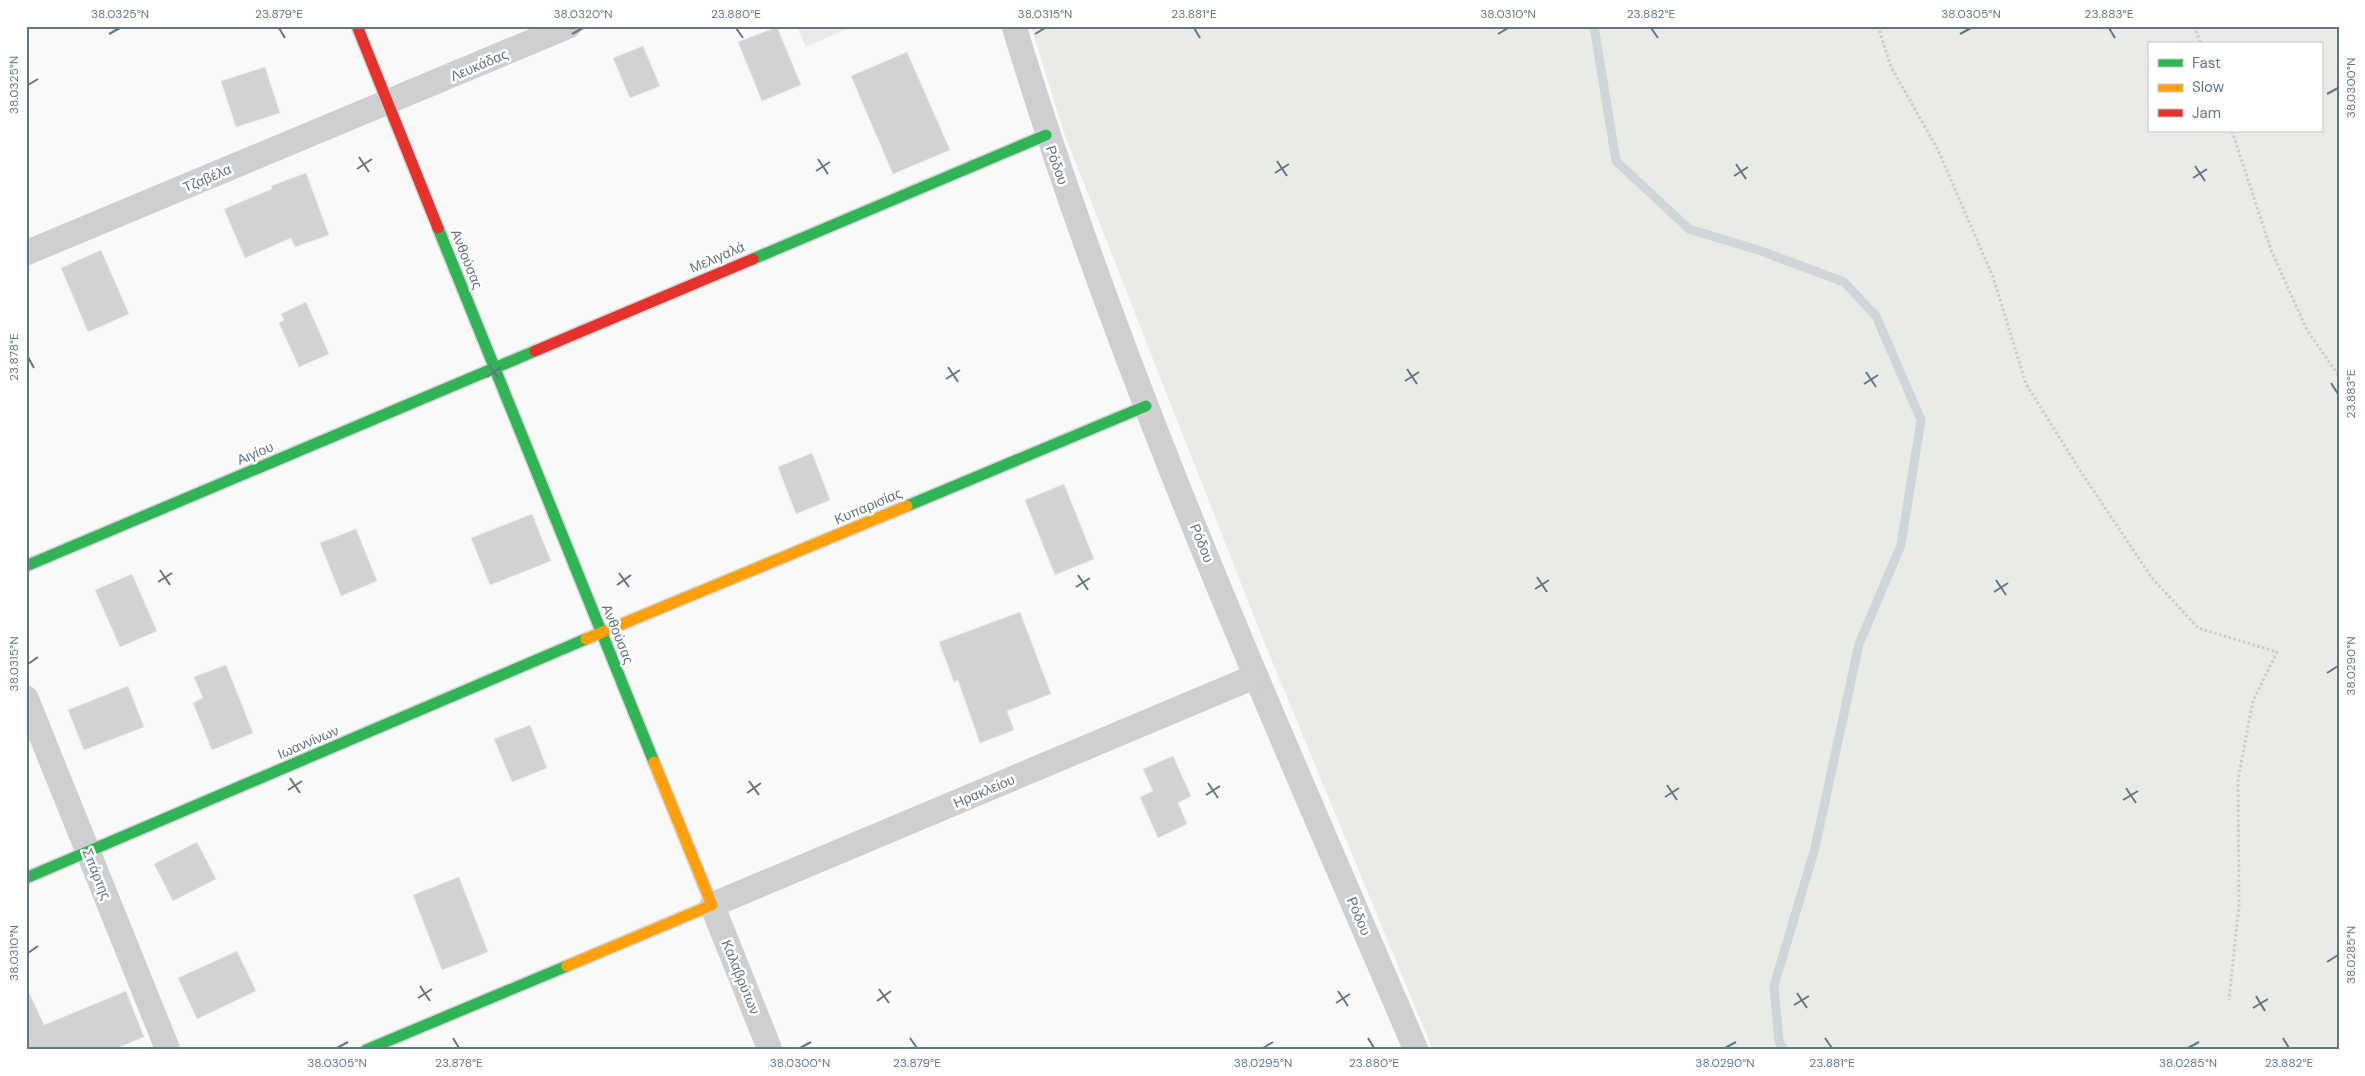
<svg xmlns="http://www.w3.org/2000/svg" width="2365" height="1076" viewBox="0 0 2365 1076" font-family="'DM Sans',sans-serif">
<rect width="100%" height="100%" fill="#f9f9f9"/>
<!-- green -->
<g fill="#e8ebe6" fill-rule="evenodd">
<path d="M797,26H854L806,47Z"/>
<path d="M1031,26H2339V1050H1433L1263,639L1063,130ZM2149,44H2321V131H2149Z"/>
</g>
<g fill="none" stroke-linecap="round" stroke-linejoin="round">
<!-- stream -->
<path stroke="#ced6d9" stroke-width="9" d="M1594,26L1616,161L1689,229L1761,251L1844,282L1876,316L1921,420L1901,545L1859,644L1815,848L1774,986L1779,1041L1784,1050"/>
</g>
<!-- building -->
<g fill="#d0d2d3" stroke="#e8e8e8">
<path d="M777,27L801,85L762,101L738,42Z"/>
<path d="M643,46L660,86L630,98L613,58Z"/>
<path d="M907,52L950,150L893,174L851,76Z"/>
<path d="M265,67L280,113L236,127L221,81Z"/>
<path d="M306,173L329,235L295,247L291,238L245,258L224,209L272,189L271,186Z"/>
<path d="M101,250L129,314L88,332L61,268Z"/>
<path d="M306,302L329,354L299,367L279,323L284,320L281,314Z"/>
<path d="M812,453L830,500L796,514L778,467Z"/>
<path d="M1064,484L1094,559L1055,575L1025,500Z"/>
<path d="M532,514L551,561L490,585L471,538Z"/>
<path d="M356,529L377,581L341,596L320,543Z"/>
<path d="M132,574L157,631L120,647L95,590Z"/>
<path d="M1020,612L1051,694L1007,711L1014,730L980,743L958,680L954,682L939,642Z"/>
<path d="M226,665L253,733L212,750L193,703L203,698L194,677Z"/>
<path d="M128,686L144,727L84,750L68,710Z"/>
<path d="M530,725L547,768L512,782L494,739Z"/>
<path d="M1173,756L1191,796L1178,803L1187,824L1158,838L1140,797L1153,791L1143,769Z"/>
<path d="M197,842L216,879L173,901L154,864Z"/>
<path d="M459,877L488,952L442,970L413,895Z"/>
<path d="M237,951L256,991L197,1019L178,978Z"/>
<path d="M26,986L44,1025L126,991L144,1037L112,1050H26Z"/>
</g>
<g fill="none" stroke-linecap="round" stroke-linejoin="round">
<!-- fast casing -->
<g stroke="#d5d6d7" stroke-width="14">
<g id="fast">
<path d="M438,228L654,762"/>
<path d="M753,259L1046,135"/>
<path d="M907,506L1146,406"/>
<path d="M26,566L535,351"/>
<path d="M26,878L586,639"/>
<path d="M366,1050L567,966"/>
</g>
</g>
<!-- slow casing -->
<g stroke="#d5d6d7" stroke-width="14">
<g id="slow">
<path d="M586,639L907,506"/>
<path d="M567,966L712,905L654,762"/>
</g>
</g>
<!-- jam casing -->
<g stroke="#d5d6d7" stroke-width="14">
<g id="jam">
<path d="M357,26L438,228"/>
<path d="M535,351L753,259"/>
</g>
</g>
<!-- path -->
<g stroke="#cbcccd" stroke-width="3" stroke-dasharray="2.5 2.5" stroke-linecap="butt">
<path d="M1878,26L1891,67L1938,150L1993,277L2026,384L2081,472L2152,578L2198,628L2277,652L2253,701L2238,779L2239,905L2229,1000"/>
<path d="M2194,26L2201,44"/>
<path d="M2232,131L2271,250L2307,330L2339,376"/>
</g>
<!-- street -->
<g stroke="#cecfd0" stroke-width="25">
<path d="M1014,26C1120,377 1272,713 1416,1050"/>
<path d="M26,253L569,26"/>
<path d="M26,698L168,1050"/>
<path d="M770,1050L712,905L1256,676"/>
</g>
<!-- fast -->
<use href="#fast" stroke="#30b455" stroke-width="11"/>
<!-- slow -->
<use href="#slow" stroke="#ff9f0a" stroke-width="11"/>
<!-- jam -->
<use href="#jam" stroke="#e5322d" stroke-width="11"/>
</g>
<!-- ticks -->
<path fill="none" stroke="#657683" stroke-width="2" d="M279,28L285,38M736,28L743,38M1194,28L1200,38M1651,28L1658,38M2109,28L2115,38M109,34L120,28M572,34L583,28M1035,34L1045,28M1498,34L1508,28M1960,34L1971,28M28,85L38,79M2327,94L2338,88M359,157L369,172M818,159L828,174M1277,161L1287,176M1736,164L1746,179M2195,166L2205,181M357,169L372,159M816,171L830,162M1275,173L1289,164M1734,176L1748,167M2193,178L2207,169M28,357L34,368M489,365L499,379M948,367L958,382M1407,369L1417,384M1866,372L1876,387M487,377L501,367M946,379L960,370M1405,381L1419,372M2331,383L2338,394M1864,384L1878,375M160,570L170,585M619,573L629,587M1078,575L1088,590M1537,577L1547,592M1996,580L2006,595M158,582L172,573M617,585L631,575M1076,587L1090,578M1535,589L1549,580M1994,592L2008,583M28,664L38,657M2327,673L2338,666M290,778L300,793M749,781L759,795M1208,783L1218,798M1667,785L1677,800M2126,788L2136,803M288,790L302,781M747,793L761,783M1206,795L1220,786M1665,797L1679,788M2123,800L2138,791M28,953L38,946M2327,962L2338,955M420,986L430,1001M879,989L889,1003M1338,991L1348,1006M1797,993L1807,1008M2256,996L2265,1011M418,998L432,989M877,1001L891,991M1336,1003L1350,994M1794,1005L1809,996M2253,1008L2268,999M453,1038L459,1048M910,1038L917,1048M1368,1038L1374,1048M1825,1038L1832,1048M2283,1038L2289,1048M337,1048L348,1042M800,1048L811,1042M1263,1048L1273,1042M1725,1048L1736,1042M2188,1048L2199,1042"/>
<g text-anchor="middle" stroke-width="5" stroke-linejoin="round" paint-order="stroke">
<!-- street labels -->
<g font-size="14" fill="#657683" stroke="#fff">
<text transform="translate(479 65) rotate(-23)" y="5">Λευκάδας</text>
<text transform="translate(1057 165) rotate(70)" y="5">Ρόδου</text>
<text transform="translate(207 178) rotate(-23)" y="5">Τζαβέλα</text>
<text transform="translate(717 257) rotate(-23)" y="5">Μελιγαλά</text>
<text transform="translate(467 259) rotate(68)" y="5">Ανθούσας</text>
<text transform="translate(255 453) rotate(-23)" y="5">Αιγίου</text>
<text transform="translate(868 506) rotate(-23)" y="5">Κυπαρισίας</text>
<text transform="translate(1202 543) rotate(68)" y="5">Ρόδου</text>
<text transform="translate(618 634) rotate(68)" y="5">Ανθούσας</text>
<text transform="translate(308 742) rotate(-23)" y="5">Ιωαννίνων</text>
<text transform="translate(984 791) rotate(-23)" y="5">Ηρακλείου</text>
<text transform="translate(97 874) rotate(68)" y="5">Σπάρτης</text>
<text transform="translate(1359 916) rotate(67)" y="5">Ρόδου</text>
<text transform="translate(741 977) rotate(68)" y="5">Καλαβρύτων</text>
</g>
</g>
<!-- border -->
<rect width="2365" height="1076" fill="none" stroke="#ffffff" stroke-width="55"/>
<!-- legend -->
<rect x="2148" y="42" width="175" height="90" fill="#ffffff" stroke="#c1c8cd"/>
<rect x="2158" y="59" width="25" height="8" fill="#30b455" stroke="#c1c8cd"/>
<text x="2192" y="68" font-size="15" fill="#657683">Fast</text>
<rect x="2158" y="84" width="25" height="8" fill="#ff9f0a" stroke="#c1c8cd"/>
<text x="2192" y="92" font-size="15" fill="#657683">Slow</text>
<rect x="2158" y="109" width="25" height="8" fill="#e5322d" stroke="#c1c8cd"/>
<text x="2192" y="118" font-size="15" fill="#657683">Jam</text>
<rect x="28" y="28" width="2310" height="1020" fill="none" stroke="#657683" stroke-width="2"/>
<g font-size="12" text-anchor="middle" fill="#657683">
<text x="120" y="18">38.0325°N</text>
<text x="279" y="18">23.879°E</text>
<text x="583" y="18">38.0320°N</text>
<text x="736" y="18">23.880°E</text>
<text x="1045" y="18">38.0315°N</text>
<text x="1194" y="18">23.881°E</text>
<text x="1508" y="18">38.0310°N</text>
<text x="1651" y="18">23.882°E</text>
<text x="1971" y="18">38.0305°N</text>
<text x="2109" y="18">23.883°E</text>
<text transform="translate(14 85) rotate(-90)" y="4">38.0325°N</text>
<text transform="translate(2351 88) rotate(-90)" y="4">38.0300°N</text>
<text transform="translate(14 357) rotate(-90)" y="4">23.878°E</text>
<text transform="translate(2351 394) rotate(-90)" y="4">23.883°E</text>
<text transform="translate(14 664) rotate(-90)" y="4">38.0315°N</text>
<text transform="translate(2351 666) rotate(-90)" y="4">38.0290°N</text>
<text transform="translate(14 953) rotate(-90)" y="4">38.0310°N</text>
<text transform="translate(2351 955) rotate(-90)" y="4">38.0285°N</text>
<text x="337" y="1067">38.0305°N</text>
<text x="459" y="1067">23.878°E</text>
<text x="800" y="1067">38.0300°N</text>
<text x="917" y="1067">23.879°E</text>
<text x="1263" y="1067">38.0295°N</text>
<text x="1374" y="1067">23.880°E</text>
<text x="1725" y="1067">38.0290°N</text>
<text x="1832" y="1067">23.881°E</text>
<text x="2188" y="1067">38.0285°N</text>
<text x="2289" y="1067">23.882°E</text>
</g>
</svg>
